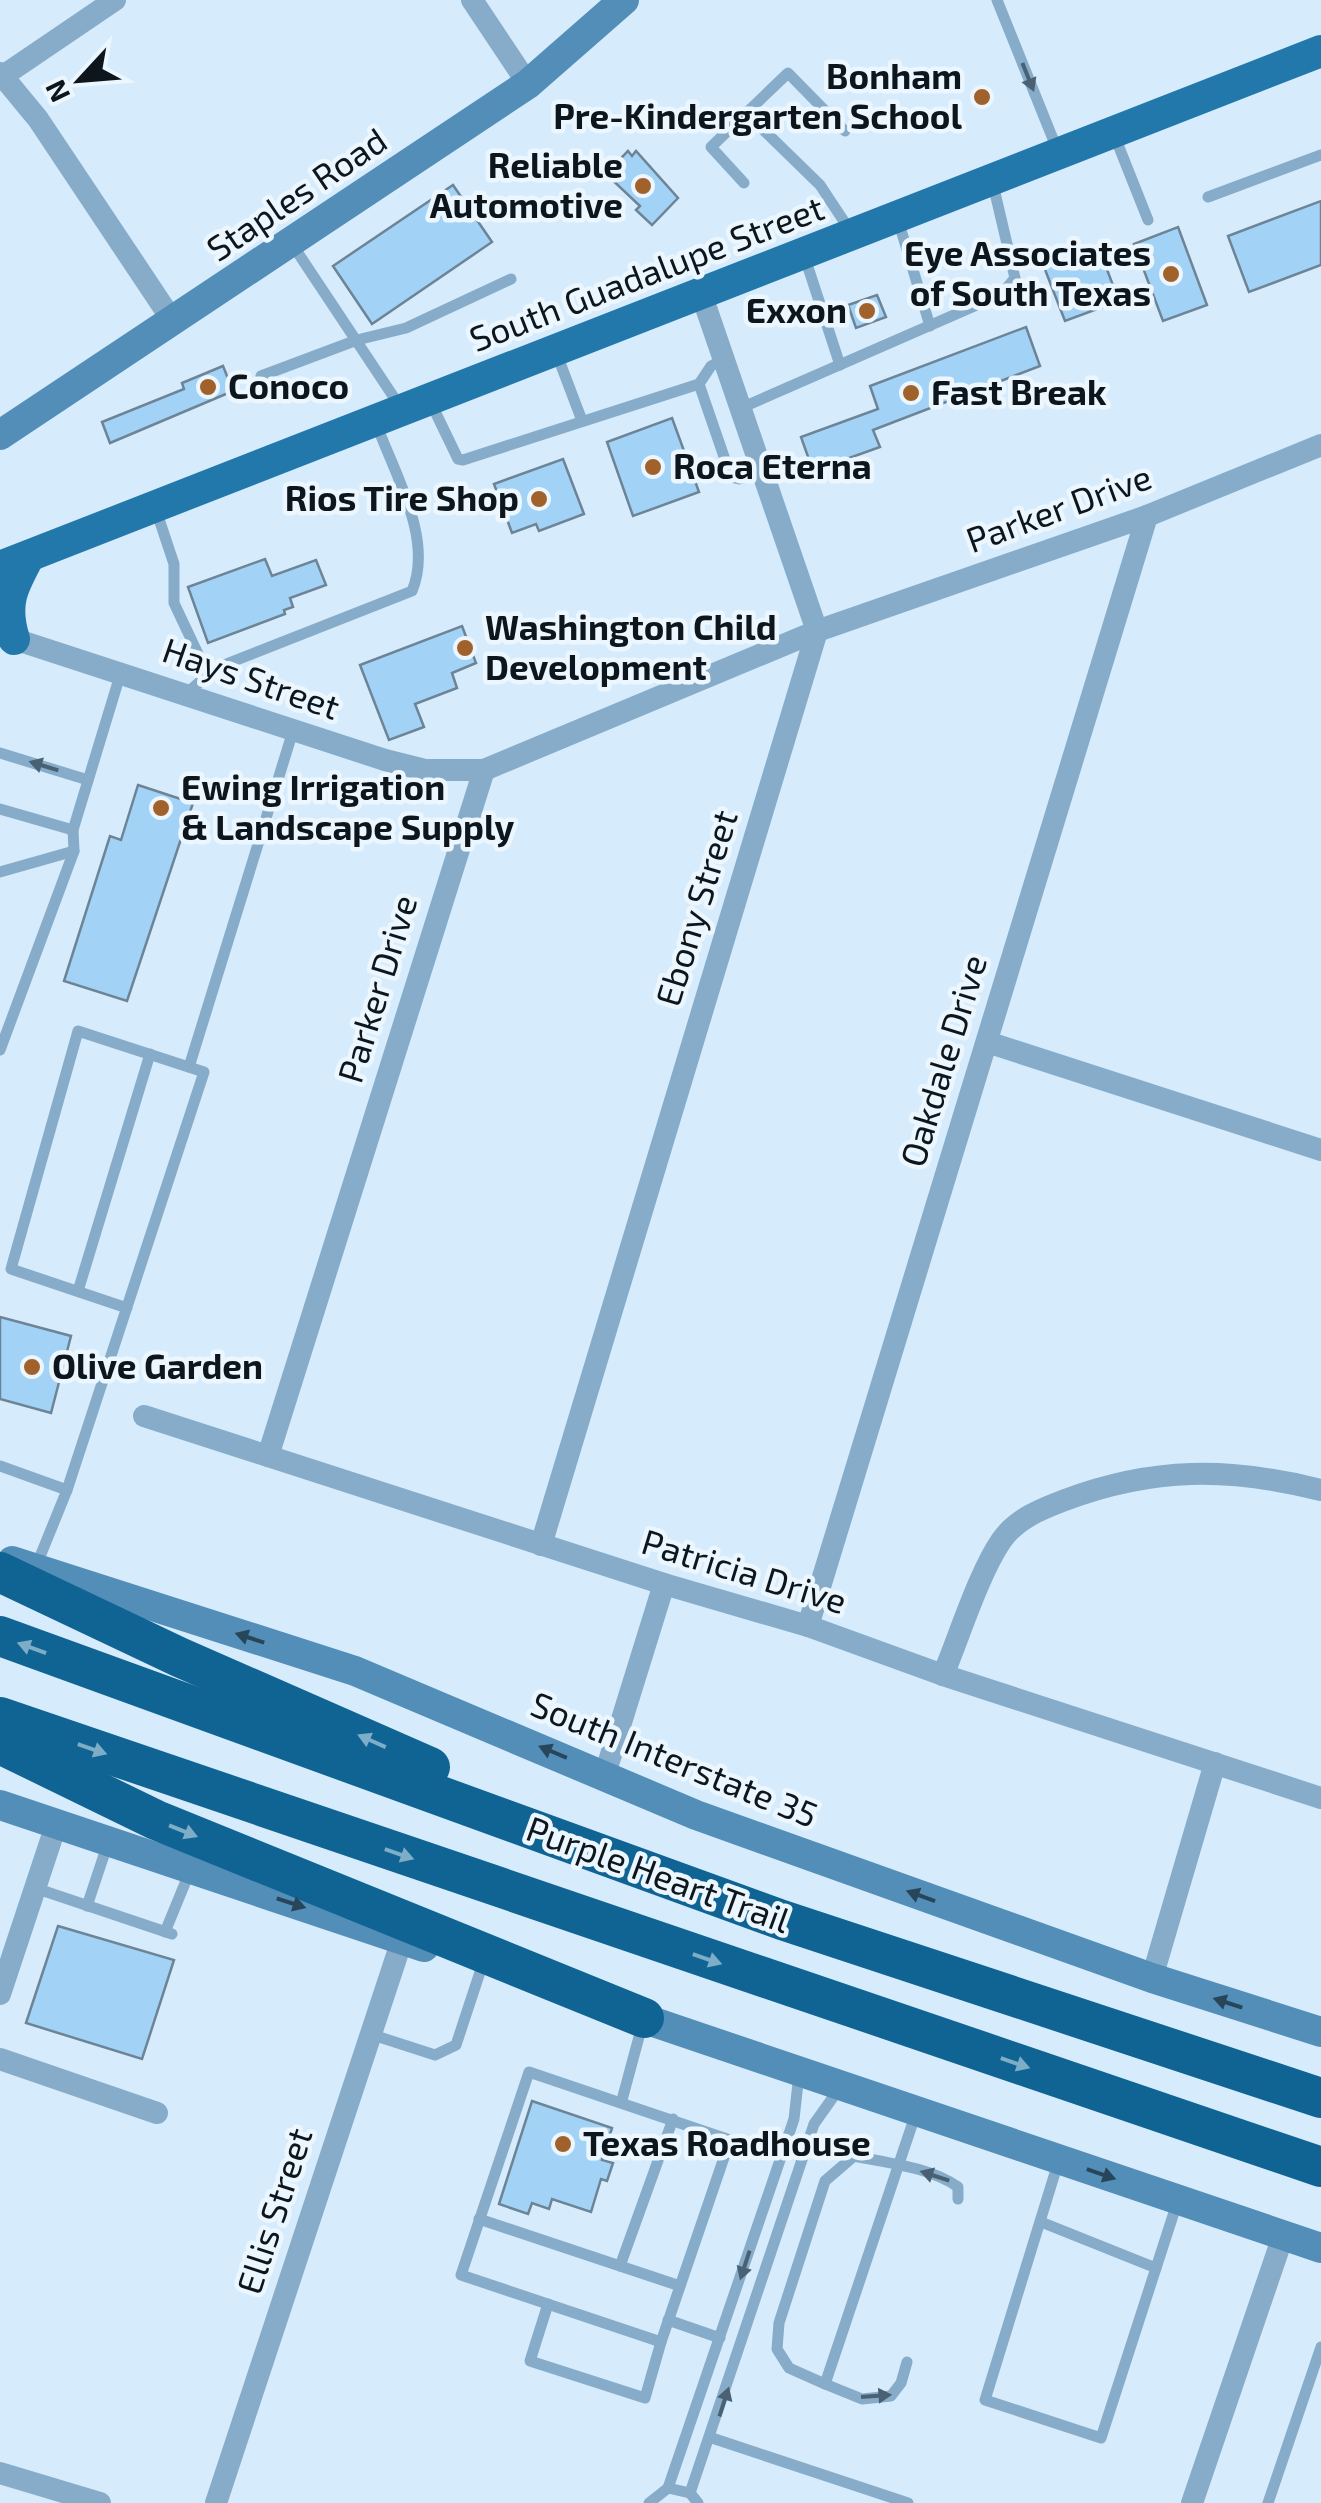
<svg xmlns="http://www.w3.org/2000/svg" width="1321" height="2503" viewBox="0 0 1321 2503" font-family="'Exo 2',sans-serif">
<rect width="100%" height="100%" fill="#d6ebfb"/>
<!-- building -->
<g fill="#a2d3f7" stroke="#6d8496" stroke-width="2.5">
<path d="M628,151L632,156L636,151L678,198L652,225L636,210L640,206L606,174Z"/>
<path d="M453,185L492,242L372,324L333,266Z"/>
<path d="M1321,201V265L1249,292L1228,236Z"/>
<path d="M1178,227L1207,305L1163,321L1134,244Z"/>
<path d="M1098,246L1119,301L1065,321L1044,267Z"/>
<path d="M877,295L886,317L856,328L848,305Z"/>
<path d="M1026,327L1040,366L873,430L880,447L813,471L801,437L878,409L870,386Z"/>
<path d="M223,366L233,391L110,443L102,422L184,389L182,383Z"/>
<path d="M672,418L699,492L633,516L607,442Z"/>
<path d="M563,459L584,514L539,531L536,524L512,533L494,484Z"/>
<path d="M265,559L272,576L316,560L326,585L290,598L293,607L284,610L285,614L208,643L188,587Z"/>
<path d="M462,626L476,663L452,673L457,688L415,704L424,727L389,740L360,665Z"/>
<path d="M138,785L193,803L127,1001L64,981L110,836L121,840Z"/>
<path d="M0,1317L71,1336L51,1413L0,1399Z"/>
<path d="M58,1926L174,1960L142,2059L26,2023Z"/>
<path d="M532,2101L612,2128L602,2160L613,2163L607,2181L601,2179L591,2212L552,2199L549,2209L532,2203L528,2214L499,2204Z"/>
</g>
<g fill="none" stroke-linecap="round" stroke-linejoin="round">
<!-- lane -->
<g stroke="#86acc9" stroke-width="11">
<path d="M997,0L1057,149"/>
<path d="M745,112L820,185L851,232"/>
<path d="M1115,137L1148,220"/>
<path d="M744,183L711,147L788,73L845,131"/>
<path d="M1208,197L1321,155"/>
<path d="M898,220L930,326"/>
<path d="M292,244L401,408"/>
<path d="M804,255L840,365"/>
<path d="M556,352L581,418"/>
<path d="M261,376L357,340L406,328L511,279"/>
<path d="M699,384L731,477L739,479L763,472"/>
<path d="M430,401L458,459L463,460L699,384L711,366L724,359"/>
<path d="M741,408L1002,294L1015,278L992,180"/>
<path d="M156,510L174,564V603L208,675"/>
<path d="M187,693L216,668L412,591C434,539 394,473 376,423"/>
<path d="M0,753L88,780"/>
<path d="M0,809L73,830"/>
<path d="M0,872L74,851"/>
<path d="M0,1050L74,851L73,830L121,672"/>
<path d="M189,1067L293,731"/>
<path d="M78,1291L150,1054"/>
<path d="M0,1466L67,1490L35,1569"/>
<path d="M67,1490L204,1072L78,1031L11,1269L127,1308"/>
<path d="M35,1888L172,1934"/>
<path d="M87,1906L108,1843"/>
<path d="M165,1932L190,1871"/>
<path d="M370,2034L435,2055L456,2045L482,1966"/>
<path d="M529,2072L730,2140L661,2342L461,2275Z"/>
<path d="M622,2100L643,2022"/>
<path d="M1058,2163L985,2400L1101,2438L1178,2200"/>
<path d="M479,2219L680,2286"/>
<path d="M1041,2222L1156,2268"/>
<path d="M620,2266L673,2119"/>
<path d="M548,2304L530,2361L645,2398L661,2342"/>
<path d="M668,2320L720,2338"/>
<path d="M907,2362L901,2383L891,2396L862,2399L825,2384L789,2368L777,2349L779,2323L825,2181L854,2156C887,2163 930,2167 958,2187V2199"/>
<path d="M825,2384L916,2113"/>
<path d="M712,2438L908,2503"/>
<path d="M668,2488L794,2119L799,2074"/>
<path d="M690,2493L814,2124L841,2086"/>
<path d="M649,2503L668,2488L690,2493L698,2503"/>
<path d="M1268,2503L1321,2347"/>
</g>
<!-- street -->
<g stroke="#86acc9" stroke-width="22">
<path d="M472,0L528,84"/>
<path d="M0,73L38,119L174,323"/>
<path d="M0,78L115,0"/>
<path d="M2,635L385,760L425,770H484L817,631L1147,516L1321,445"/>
<path d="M987,1042L1321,1150"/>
<path d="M144,1416L664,1584L808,1626L943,1675L1321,1798"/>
<path d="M268,1456L484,770"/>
<path d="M541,1545L817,631L702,296"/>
<path d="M808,1626L1147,516"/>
<path d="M943,1675C959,1637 979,1573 1001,1541C1016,1519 1041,1509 1065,1500C1153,1467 1229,1467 1321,1490"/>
<path d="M605,1774L664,1584"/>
<path d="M1152,1978L1215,1763"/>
<path d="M0,1994L56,1825"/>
<path d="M0,2059L157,2113"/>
<path d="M0,2473L100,2503"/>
<path d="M216,2503L402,1940"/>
<path d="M1192,2503L1283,2236"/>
</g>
<!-- secondary -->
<g stroke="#528eb8" stroke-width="30">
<path d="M0,435L528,84L624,0"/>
<path d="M12,1561L355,1671L696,1815L1152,1978L1321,2032"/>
<path d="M0,1805L424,1947"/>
<path d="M624,2012L1321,2248"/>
</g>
<!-- primary -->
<g stroke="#2378ab" stroke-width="32">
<path d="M0,567L1321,51"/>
<path d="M14,639C3,604 12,587 29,556"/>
</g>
<!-- highway -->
<g stroke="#106493" stroke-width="40">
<path d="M0,1572L179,1657L430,1767"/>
<path d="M0,1636L782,1920L1321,2098"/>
<path d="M0,1717L1321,2167"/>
<path d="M0,1744L156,1820L644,2018"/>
</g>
</g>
<!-- one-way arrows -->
<defs><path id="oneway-solid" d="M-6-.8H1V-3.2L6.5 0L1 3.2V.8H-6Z" transform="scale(2.5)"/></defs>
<g fill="#496172">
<use href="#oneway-solid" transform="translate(1028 77) rotate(68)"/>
<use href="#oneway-solid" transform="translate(44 766) rotate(-163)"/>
<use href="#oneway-solid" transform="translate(935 2176) rotate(-162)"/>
<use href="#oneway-solid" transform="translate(745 2265) rotate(108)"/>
<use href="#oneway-solid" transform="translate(876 2396) rotate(-4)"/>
<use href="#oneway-solid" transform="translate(724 2402) rotate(-72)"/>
</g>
<g fill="#28465a">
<use href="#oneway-solid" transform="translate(250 1638) rotate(-162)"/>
<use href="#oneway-solid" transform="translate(553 1752) rotate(-157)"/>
<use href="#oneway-solid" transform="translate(921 1896) rotate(-160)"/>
<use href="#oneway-solid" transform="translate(291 1903) rotate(18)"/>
<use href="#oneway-solid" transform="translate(1228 2003) rotate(-162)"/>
<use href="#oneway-solid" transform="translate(1101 2174) rotate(19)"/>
</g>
<g fill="#7eadc8">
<use href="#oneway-solid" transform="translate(32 1648) rotate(-160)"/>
<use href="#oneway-solid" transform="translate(372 1741) rotate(-156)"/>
<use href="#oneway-solid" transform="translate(92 1749) rotate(19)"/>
<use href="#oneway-solid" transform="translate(183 1831) rotate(22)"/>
<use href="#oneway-solid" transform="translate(399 1854) rotate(19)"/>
<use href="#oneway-solid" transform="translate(707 1959) rotate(19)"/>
<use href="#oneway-solid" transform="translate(1015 2063) rotate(19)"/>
</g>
<!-- markers -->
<g fill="#a1612a" stroke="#ecf6fe" stroke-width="4">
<circle cx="982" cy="97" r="10"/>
<circle cx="643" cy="186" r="10"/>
<circle cx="1171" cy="274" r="10"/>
<circle cx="867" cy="311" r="10"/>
<circle cx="208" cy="387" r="10"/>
<circle cx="911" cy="393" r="10"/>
<circle cx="653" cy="467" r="10"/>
<circle cx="539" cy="499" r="10"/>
<circle cx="465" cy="648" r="10"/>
<circle cx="161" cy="808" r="10"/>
<circle cx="32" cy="1367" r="10"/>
<circle cx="563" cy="2144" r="10"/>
</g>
<g text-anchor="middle" stroke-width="9" stroke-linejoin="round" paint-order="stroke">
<!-- poi labels -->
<g font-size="35" font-weight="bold" fill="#0c161c" stroke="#ecf6fe" text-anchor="start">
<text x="962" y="89" text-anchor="end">Bonham<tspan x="962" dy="40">Pre-Kindergarten School</tspan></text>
<text x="623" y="178" text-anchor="end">Reliable<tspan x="623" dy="40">Automotive</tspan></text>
<text x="1151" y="266" text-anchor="end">Eye Associates<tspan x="1151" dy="40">of South Texas</tspan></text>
<text x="847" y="323" text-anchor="end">Exxon</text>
<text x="228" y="399">Conoco</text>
<text x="931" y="405">Fast Break</text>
<text x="673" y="479">Roca Eterna</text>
<text x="519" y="511" text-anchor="end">Rios Tire Shop</text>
<text x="485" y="640">Washington Child<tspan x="485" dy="40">Development</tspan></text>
<text x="181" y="800">Ewing Irrigation<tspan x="181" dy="40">&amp; Landscape Supply</tspan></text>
<text x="52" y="1379">Olive Garden</text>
<text x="583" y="2156">Texas Roadhouse</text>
</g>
<!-- street labels -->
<g font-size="35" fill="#0c161c" stroke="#ecf6fe">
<text transform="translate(297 195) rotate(-34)" y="12">Staples Road</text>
<text transform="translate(647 274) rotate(-21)" y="12">South Guadalupe Street</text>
<text transform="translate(1059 509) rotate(-20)" y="12">Parker Drive</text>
<text transform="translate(251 679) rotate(19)" y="12">Hays Street</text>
<text transform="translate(697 908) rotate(-73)" y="12">Ebony Street</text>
<text transform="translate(378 989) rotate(-73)" y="12">Parker Drive</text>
<text transform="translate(944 1061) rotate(-73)" y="12">Oakdale Drive</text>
<text transform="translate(744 1572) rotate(17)" y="12">Patricia Drive</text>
<text transform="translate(674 1760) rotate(22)" y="12">South Interstate 35</text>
<text transform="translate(658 1875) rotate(20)" y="12">Purple Heart Trail</text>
<text transform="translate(275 2211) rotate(-72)" y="12">Ellis Street</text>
</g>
</g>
<!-- north arrow -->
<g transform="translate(80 80) rotate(244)" stroke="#ecf6fe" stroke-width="8" paint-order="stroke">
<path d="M0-8L18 38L0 25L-18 38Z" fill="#0c161c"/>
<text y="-15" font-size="28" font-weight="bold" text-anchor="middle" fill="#0c161c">N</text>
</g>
</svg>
